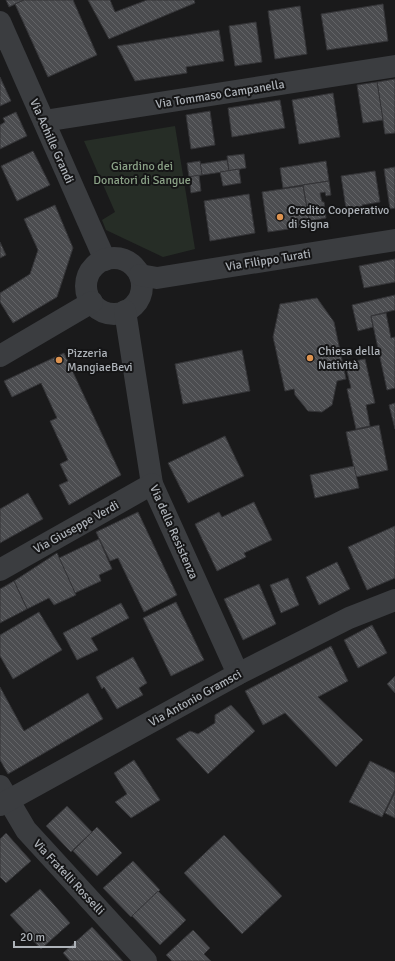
<svg xmlns="http://www.w3.org/2000/svg" width="395" height="961" viewBox="0 0 395 961" font-family="Signika,sans-serif">
<defs>
<pattern id="building-back-hatch" width="6" height="6" patternUnits="userSpaceOnUse"><rect width="6" height="6" fill="#4c4d50"/><path d="M-1 5l2 2M0 0l6 6M5-1l2 2" fill="none" stroke="#636467"/></pattern>
</defs>
<rect width="100%" height="100%" fill="#1a1a1b"/>
<!-- park -->
<path fill="#262d26" d="M175,126L195,249L163,257L106,230L102,220L115,212L84,141Z"/>
<!-- building -->
<g fill="url(#building-back-hatch)" stroke="#343437">
<path d="M6,0H24L9,7Z"/>
<path d="M24,0H73L97,55L48,77L15,4Z"/>
<path d="M88,0H110L115,12L147,0H194L195,3L109,39Z"/>
<path d="M383,4L388,41L327,50L321,14Z"/>
<path d="M300,6L307,54L275,59L268,11Z"/>
<path d="M256,22L262,62L235,66L229,26Z"/>
<path d="M219,30L224,61L186,67L187,73L135,81L117,46Z"/>
<path d="M0,77L11,101L0,106Z"/>
<path d="M395,79V133L385,134L377,82Z"/>
<path d="M377,82L383,120L363,123L357,85Z"/>
<path d="M333,93L340,137L299,144L292,100Z"/>
<path d="M280,100L285,128L232,137L228,108Z"/>
<path d="M210,111L215,145L191,149L186,115Z"/>
<path d="M16,112L27,136L0,149V125L5,122L3,118Z"/>
<path d="M33,151L50,185L17,201L1,166Z"/>
<path d="M244,154L246,168L229,171L227,156Z"/>
<path d="M227,160L229,171L202,175L200,164Z"/>
<path d="M200,161L202,175L189,177L187,163Z"/>
<path d="M326,161L329,181L283,188L280,168Z"/>
<path d="M395,167V208L390,209L384,169Z"/>
<path d="M239,169L241,183L223,186L220,172Z"/>
<path d="M375,171L380,202L362,205L363,212L347,215L341,176Z"/>
<path d="M199,175L201,191L191,193L189,177Z"/>
<path d="M329,181L331,195L326,196L325,192L320,193L322,202H324L326,218L309,221L303,185Z"/>
<path d="M303,186L310,226L268,232L262,192Z"/>
<path d="M249,194L255,233L210,241L204,201Z"/>
<path d="M55,205L73,248L57,297L13,323L0,302V293L30,274L38,250L24,219Z"/>
<path d="M0,242L6,255L0,258Z"/>
<path d="M395,259V282L364,288L359,266Z"/>
<path d="M395,295V310L371,316L373,327L358,331L352,305Z"/>
<path d="M317,298L334,322L346,379L337,381L332,405L322,412L308,411L295,395L294,389L285,391L273,337L280,304Z"/>
<path d="M386,313L391,338L395,337V388L387,390L371,316Z"/>
<path d="M242,350L250,391L183,404L175,364Z"/>
<path d="M64,353L121,475L69,505L59,485L68,481L60,464L68,460L50,421L57,418L41,383L12,397L4,381Z"/>
<path d="M365,359L375,403L366,405L370,426L356,429L347,389L351,388L345,363Z"/>
<path d="M395,403V429L389,405Z"/>
<path d="M379,425L388,470L356,477L346,432Z"/>
<path d="M225,436L244,476L188,503L168,463Z"/>
<path d="M354,466L359,488L315,498L310,475Z"/>
<path d="M28,493L43,519L0,543V509Z"/>
<path d="M254,502L272,540L244,553L246,557L217,571L195,524L219,512L222,517Z"/>
<path d="M138,512L177,595L144,612L118,558L110,561L96,532Z"/>
<path d="M395,526V578L367,590L348,547Z"/>
<path d="M99,539L112,569L99,575L101,581L75,593L59,558Z"/>
<path d="M57,553L76,595L54,605L49,598L27,609L14,581Z"/>
<path d="M337,562L350,589L319,605L306,577Z"/>
<path d="M288,578L299,605L281,613L270,585Z"/>
<path d="M14,581L27,609L0,623V589Z"/>
<path d="M259,584L276,624L243,640L224,599Z"/>
<path d="M176,602L204,660L171,676L143,618Z"/>
<path d="M121,603L129,618L91,638L98,650L77,660L63,633Z"/>
<path d="M39,612L62,650L13,679L0,656V635Z"/>
<path d="M372,625L387,653L358,668L344,640Z"/>
<path d="M331,646L348,681L318,697L363,740L336,767L285,713L263,725L245,691Z"/>
<path d="M133,657L147,683L139,688L143,695L117,709L104,687L102,689L96,677Z"/>
<path d="M395,676V693L387,684Z"/>
<path d="M0,687L24,731L88,693L103,719L8,774L0,760Z"/>
<path d="M231,705L255,731L208,774L176,739L190,731L198,734L215,723V715Z"/>
<path d="M134,760L160,800L131,818L115,802L127,794L114,773Z"/>
<path d="M370,761L395,773V790L382,817L349,802Z"/>
<path d="M395,792V818L385,813Z"/>
<path d="M67,806L92,832L71,852L46,826Z"/>
<path d="M97,827L122,853L97,876L73,851Z"/>
<path d="M6,833L31,861L6,883L0,877V839Z"/>
<path d="M224,835L282,896L242,934L184,873Z"/>
<path d="M133,861L160,890L131,917L103,888Z"/>
<path d="M40,889L70,923L41,949L10,915Z"/>
<path d="M158,891L186,920L160,945L132,916Z"/>
<path d="M92,927L123,961H70L63,953Z"/>
<path d="M193,930L210,948L204,954L211,961H172L166,955Z"/>
</g>
<g fill="none" stroke-linecap="round" stroke-linejoin="round">
<!-- street -->
<g stroke="#3b3d40" stroke-width="22">
<path d="M0,22L105,260"/>
<path d="M44,121L395,66"/>
<circle cx="114" cy="286" r="28"/>
<path d="M140,275L157,278L395,240"/>
<path d="M125,311L152,484L238,674"/>
<path d="M0,356L92,302"/>
<path d="M0,570L152,484"/>
<path d="M0,786L26,830L146,961"/>
<path d="M0,805L238,674L349,618L395,600"/>
</g>
</g>
<!-- markers -->
<g fill="#dd9350" stroke="#151516" stroke-width="1.5">
<circle cx="280" cy="217" r="4"/>
<circle cx="310" cy="358" r="4"/>
<circle cx="59" cy="360" r="4"/>
</g>
<g text-anchor="middle" stroke-width="4" stroke-linejoin="round" paint-order="stroke">
<!-- street labels -->
<g font-size="12" fill="#aeb3b9" stroke="#151516">
<text transform="translate(220 94) rotate(-9)" y="4">Via Tommaso Campanella</text>
<text transform="translate(52 141) rotate(66)" y="4">Via Achille Grandi</text>
<text transform="translate(268 260) rotate(-9)" y="4">Via Filippo Turati</text>
<text transform="translate(76 527) rotate(-29)" y="4">Via Giuseppe Verdi</text>
<text transform="translate(174 532) rotate(66)" y="4">Via della Resistenza</text>
<text transform="translate(195 698) rotate(-29)" y="4">Via Antonio Gramsci</text>
<text transform="translate(69 877) rotate(47)" y="4">Via Fratelli Rosselli</text>
</g>
<!-- park labels -->
<g font-size="12" fill="#8ba287" stroke="#151516">
<text x="142" y="170">Giardino dei<tspan x="142" dy="14">Donatori di Sangue</tspan></text>
</g>
<!-- poi labels -->
<g font-size="12" fill="#aeb3b9" stroke="#151516" text-anchor="start">
<text x="288" y="214">Credito Cooperativo<tspan x="288" dy="14">di Signa</tspan></text>
<text x="318" y="355">Chiesa della<tspan x="318" dy="14">Natività</tspan></text>
<text x="67" y="357">Pizzeria<tspan x="67" dy="14">MangiaeBevi</tspan></text>
</g>
</g>
<!-- scale -->
<path d="M14 941v6h61v-6" fill="none" stroke="#aeb3b9" stroke-width="2"/>
<text x="20" y="941" font-size="12" fill="#aeb3b9" stroke="#151516" stroke-width="3" paint-order="stroke">20 m</text>
</svg>
